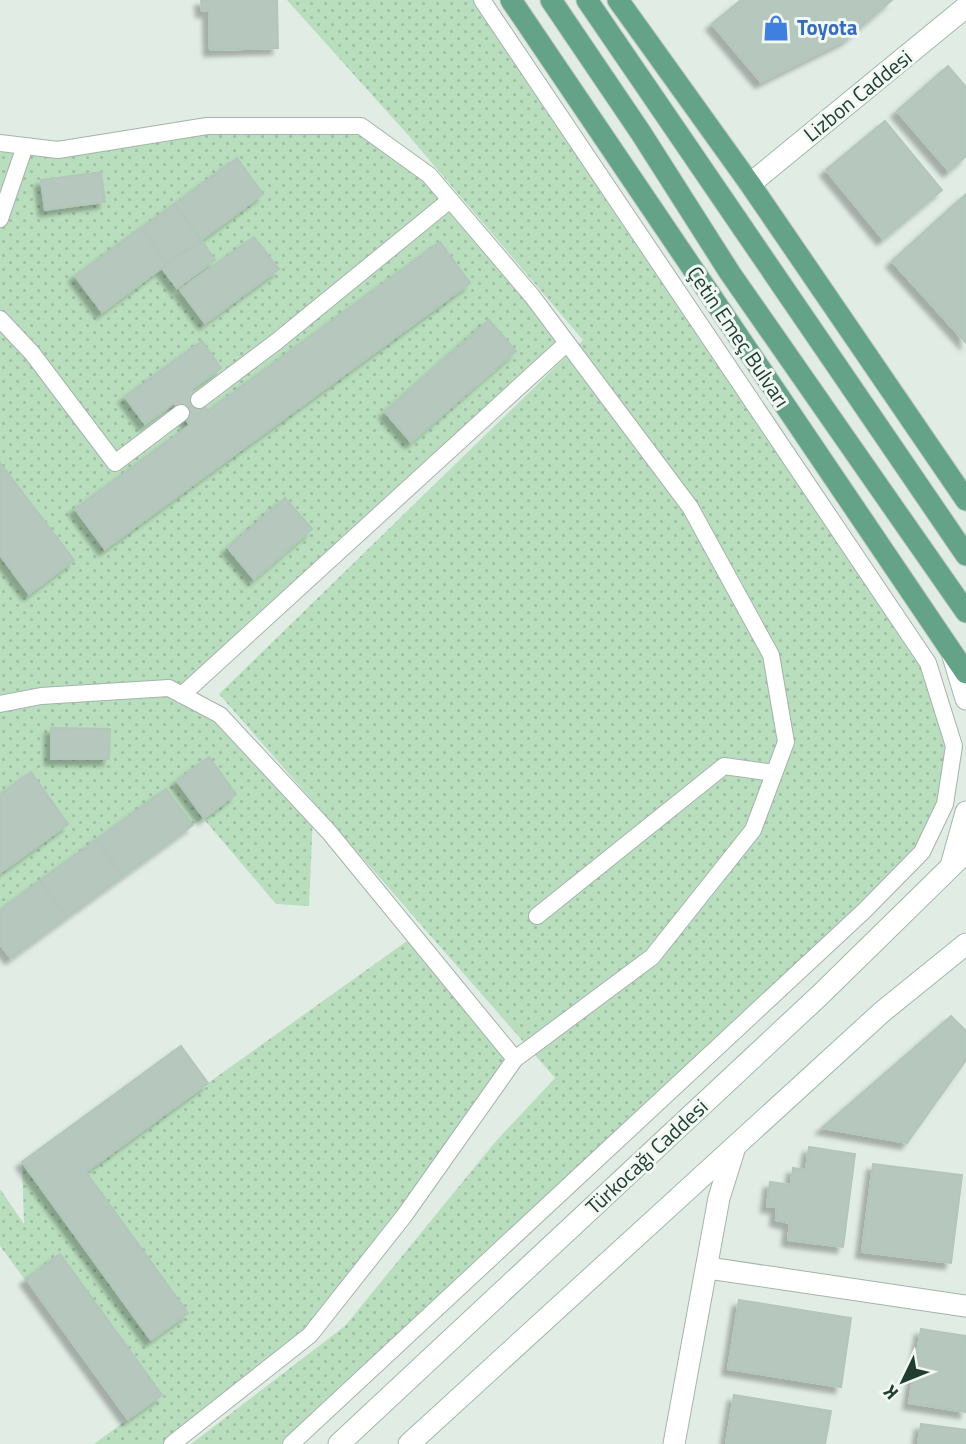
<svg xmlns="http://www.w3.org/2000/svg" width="966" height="1444" viewBox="0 0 966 1444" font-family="'Titillium Web',sans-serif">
<defs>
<pattern id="grass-dots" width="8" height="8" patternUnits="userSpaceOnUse" patternTransform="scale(1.75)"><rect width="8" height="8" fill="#b9debd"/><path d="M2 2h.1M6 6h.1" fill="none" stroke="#9fbfa3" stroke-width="1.8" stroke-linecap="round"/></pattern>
<filter id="shadow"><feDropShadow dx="-6" dy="6" stdDeviation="2" flood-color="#0004"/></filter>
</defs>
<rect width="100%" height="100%" fill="#e1ece5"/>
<!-- grass -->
<g fill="url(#grass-dots)">
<path d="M287,0H482L928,663L954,746L945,804L922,852L291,1444H191L345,1326L496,1141L555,1078L219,694L583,340L408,135Z"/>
<path d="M207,126H361L429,175L567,343L182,695L220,715L313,815L309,906L276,904L203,818L11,958L0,944V143L58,150Z"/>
<path d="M414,936L515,1059L310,1335L172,1444H94L128,1419L0,1246V1189L24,1224L22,1162L181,1046L208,1083Z"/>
</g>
<!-- building -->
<g fill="#b6c7be" stroke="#b3c6bb" stroke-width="2" filter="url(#shadow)">
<path d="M201,0H277L278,48L210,50L209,11H202Z"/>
<path d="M741,0H892L847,39L761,82L712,24Z"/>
<path d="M948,66L966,87V156L949,171L897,111Z"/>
<path d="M885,121L942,190L883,239L826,170Z"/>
<path d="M237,158L263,194L201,240L175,204Z"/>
<path d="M101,172L105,202L45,210L41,180Z"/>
<path d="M966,194V343L892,261Z"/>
<path d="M175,204L201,240L167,264L141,228Z"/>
<path d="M141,228L167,264L102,312L75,276Z"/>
<path d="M254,237L279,269L205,323L180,290Z"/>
<path d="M201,240L215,260L177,288L162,268Z"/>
<path d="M440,242L470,283L105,549L75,509L190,425L174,403L145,424L125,397L202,341L221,368L192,389L208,411Z"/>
<path d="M489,320L516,351L411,442L385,412Z"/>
<path d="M0,463L74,560L29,594L0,555Z"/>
<path d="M285,498L312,529L254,579L228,548Z"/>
<path d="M51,728L110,729L109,759H51Z"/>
<path d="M209,757L236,794L204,818L177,781Z"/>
<path d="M31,772L68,824L0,873V795Z"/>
<path d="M166,789L193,825L123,876L96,840Z"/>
<path d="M96,840L123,876L67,917L40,881Z"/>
<path d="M40,881L67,917L11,958L0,944V910Z"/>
<path d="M951,1016L966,1031V1060L907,1143L822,1128Z"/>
<path d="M181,1046L208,1083L86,1172L188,1313L151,1340L22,1162Z"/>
<path d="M809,1147L855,1154L843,1247L788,1240L790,1223L776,1220L777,1207L767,1206L770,1182L791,1185L793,1168L806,1170Z"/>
<path d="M873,1164L962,1175L951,1263L862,1252Z"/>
<path d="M60,1254L162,1395L128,1419L26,1279Z"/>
<path d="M739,1300L851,1318L841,1387L728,1369Z"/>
<path d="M921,1329L966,1336V1412L909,1403Z"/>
<path d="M734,1395L831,1411L825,1444H726Z"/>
<path d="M921,1424L966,1430V1444H918Z"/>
</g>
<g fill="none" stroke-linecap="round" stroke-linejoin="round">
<!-- lane casing -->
<g stroke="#a4b4ab" stroke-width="18">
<g id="lane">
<path d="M0,143L58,150L207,126H361L429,175L532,296L690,507L771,655L786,742L753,830L652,957L515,1059L404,1216L310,1335L172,1444"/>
<path d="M0,219L25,146"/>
<path d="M0,319L32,353L115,463L181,413"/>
<path d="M199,400L276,342L450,200"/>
<path d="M182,695L567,343"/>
<path d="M0,704L41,696L169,688L220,715L329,832L515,1059"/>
<path d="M537,916L724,766L774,773"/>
<path d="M291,1444L864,911L922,852L945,804L954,746L928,663L482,0"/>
</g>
</g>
<!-- street casing -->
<g stroke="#a4b4ab" stroke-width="23">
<g id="street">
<path d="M708,1268L966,1306"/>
<path d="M674,1444L719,1198L734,1150"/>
</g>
</g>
<!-- secondary casing -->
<g stroke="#9fb8ab" stroke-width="23">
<g id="secondary">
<path d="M750,184L966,7"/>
<path d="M953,656L966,699"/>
<path d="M951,866L966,812"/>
<path d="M339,1444L820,995L966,852"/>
<path d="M409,1444L882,1012L966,944"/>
</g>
</g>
<!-- primary casing -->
<g stroke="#c1c9c5" stroke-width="23">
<g id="primary">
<path d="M511,0L966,673"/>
<path d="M551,0L641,133L730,273L966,612"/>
<path d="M587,0L966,555"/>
<path d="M618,0L750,184L966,500"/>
</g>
</g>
<!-- lane -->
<use href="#lane" stroke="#fff" stroke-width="16"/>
<!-- street -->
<use href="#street" stroke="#fff" stroke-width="21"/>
<!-- secondary -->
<use href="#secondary" stroke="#fff" stroke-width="21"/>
<!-- primary -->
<use href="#primary" stroke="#65a389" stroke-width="21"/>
</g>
<!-- icons -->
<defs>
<g id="shop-bare" transform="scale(2.1)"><path d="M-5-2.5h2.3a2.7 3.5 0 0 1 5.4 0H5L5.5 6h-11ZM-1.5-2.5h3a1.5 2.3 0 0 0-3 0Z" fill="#3f7fe0" stroke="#f2f8f4" stroke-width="2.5" paint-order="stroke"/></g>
</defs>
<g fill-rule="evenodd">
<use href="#shop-bare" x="776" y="28"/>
</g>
<g text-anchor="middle" stroke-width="6" stroke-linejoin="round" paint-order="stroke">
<!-- shop labels -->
<g font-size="21" font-weight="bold" fill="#366cbe" stroke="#f2f8f4" text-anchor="start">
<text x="797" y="35">Toyota</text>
</g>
<!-- street labels -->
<g font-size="21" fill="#213d31" stroke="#f2f8f4">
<text transform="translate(858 96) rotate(-39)" y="7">Lizbon Caddesi</text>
<text transform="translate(738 337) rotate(56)" y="7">Çetin Emeç Bulvarı</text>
<text transform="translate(647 1157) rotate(-43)" y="7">Türkocağı Caddesi</text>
</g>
</g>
<!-- north arrow -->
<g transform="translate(903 1381) rotate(227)" stroke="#f2f8f4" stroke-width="5" paint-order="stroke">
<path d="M0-5L12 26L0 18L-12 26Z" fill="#213d31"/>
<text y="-10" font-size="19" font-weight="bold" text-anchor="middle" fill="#213d31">K</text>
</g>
</svg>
